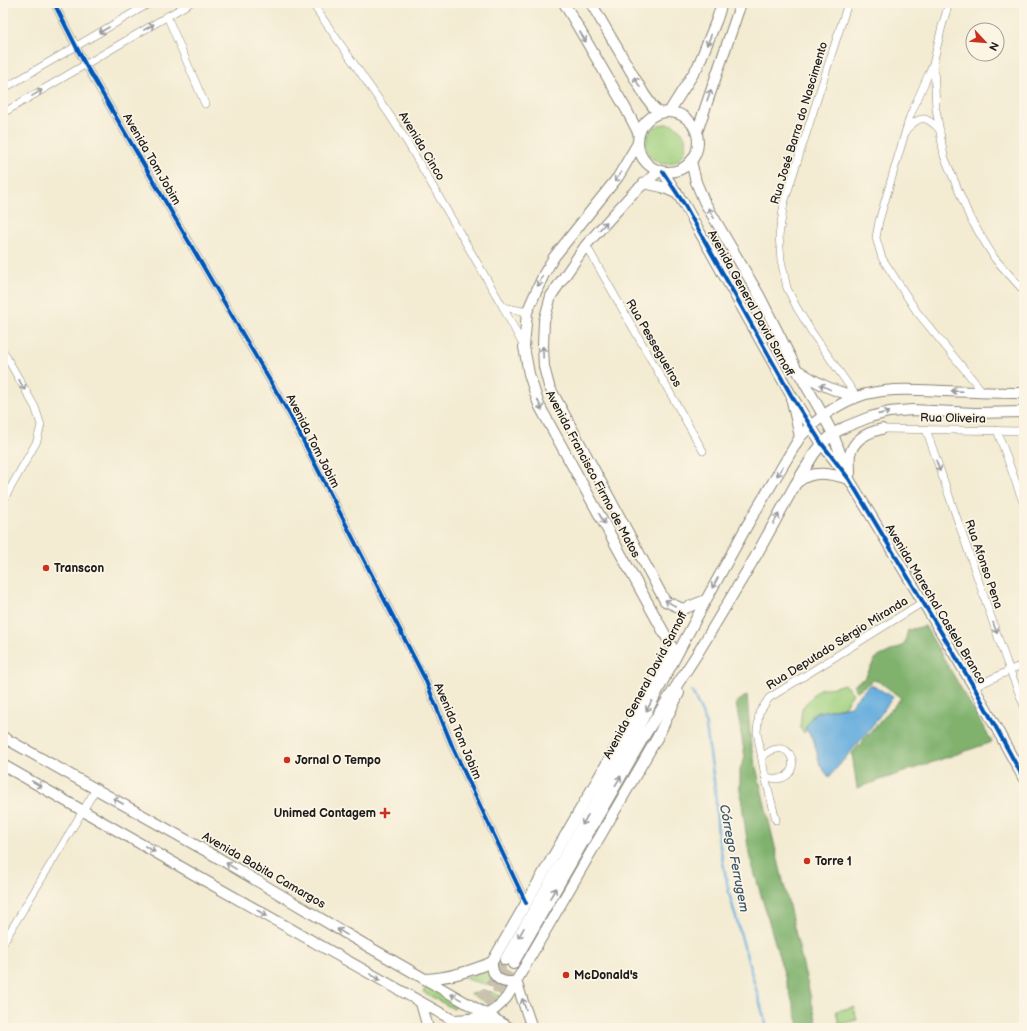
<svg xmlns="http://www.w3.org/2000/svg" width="1027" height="1031" viewBox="0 0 1027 1031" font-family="'Balsamiq Sans',sans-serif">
<rect width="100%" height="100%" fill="#fcf5e5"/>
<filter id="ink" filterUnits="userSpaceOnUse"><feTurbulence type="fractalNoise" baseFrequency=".025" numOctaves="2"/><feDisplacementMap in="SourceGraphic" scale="8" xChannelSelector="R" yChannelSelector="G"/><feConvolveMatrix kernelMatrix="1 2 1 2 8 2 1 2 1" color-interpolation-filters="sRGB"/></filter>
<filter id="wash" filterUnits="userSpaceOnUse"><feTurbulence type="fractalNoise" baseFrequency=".012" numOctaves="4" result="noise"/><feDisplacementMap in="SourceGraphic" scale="16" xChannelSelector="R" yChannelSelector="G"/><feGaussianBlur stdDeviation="0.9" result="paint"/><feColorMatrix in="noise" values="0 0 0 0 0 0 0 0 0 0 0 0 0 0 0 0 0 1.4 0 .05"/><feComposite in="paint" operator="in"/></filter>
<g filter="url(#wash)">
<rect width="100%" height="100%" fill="#f3ebd2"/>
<!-- green -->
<g fill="#a0d07f" stroke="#5e764e">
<circle cx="666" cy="144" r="20"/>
<path d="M844,684L853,693L844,707L814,713L804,733L800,728L802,708L819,689L834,687Z"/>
<path d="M489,969L508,987L480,983L464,978Z"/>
<path d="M427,985L458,1004L454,1009L423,992Z"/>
<path d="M483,992C490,992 496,992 501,997L493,1004L487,1003L471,994Z"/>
<path d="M854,1007L857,1020L839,1024L836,1011Z"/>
</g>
<!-- forest -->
<g fill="#80b26e" stroke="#4e6745">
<path d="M925,626L992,742L857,788L852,753L901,698L880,682L873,680L857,691L853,685L865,678L876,658L904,645L908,630Z"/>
<path d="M747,695L751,746L818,1028H800L749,854L740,790V769L745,757L736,703Z"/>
</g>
<!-- water -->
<path fill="#67aede" stroke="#42657d" d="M870,684L893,697L871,728L829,777L820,765L814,741L805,728L814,713L850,706Z"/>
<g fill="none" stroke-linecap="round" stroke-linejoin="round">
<!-- stream -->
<path stroke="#67aede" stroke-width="2.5" d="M692,691L705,720L715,788L718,836L729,893L767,1028"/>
</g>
</g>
<g filter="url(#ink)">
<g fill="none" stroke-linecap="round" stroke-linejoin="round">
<!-- secondary-tunnel -->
<g stroke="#c8c2ae" stroke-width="10" stroke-dasharray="10 5" stroke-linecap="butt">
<path d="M481,1019L513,964"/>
<path d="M467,1025L505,960"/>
</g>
<!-- street casing -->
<g stroke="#888477" stroke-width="8">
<g id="street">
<path d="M54,3L85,64L290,415L425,679L453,748L526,903"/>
<path d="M312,3L391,117L407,142L503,307L524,347"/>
<path d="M848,3L784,203L779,236L781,260L787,288L797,308L813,334L857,397"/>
<path d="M949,3L942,26L933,64L910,116L879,221L876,238L882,258L917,312L983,392"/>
<path d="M167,16L205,104"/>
<path d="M934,66L936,109L944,156L970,218L995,259L1024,291"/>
<path d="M3,89L150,3"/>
<path d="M3,113L190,3"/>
<path d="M908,128C922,114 927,117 940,130"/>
<path d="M586,245L703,451"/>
<path d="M503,307L527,312"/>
<path d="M3,351L35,407L41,425L37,441L3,501"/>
<path d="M882,429L1024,431"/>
<path d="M926,429L1007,663L1024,706"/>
<path d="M997,430L1024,505"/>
<path d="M974,687L1024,664"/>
<path d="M762,757C792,730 805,777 777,779C773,779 768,777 765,776"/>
<path d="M776,820L765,776L757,732L759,713L769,698L923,602"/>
<path d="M3,943L96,789"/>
</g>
</g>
<!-- secondary casing -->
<g stroke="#888477" stroke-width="12">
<g id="secondary">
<path d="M564,3L626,109L639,134"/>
<path d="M591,3L644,94L653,107L660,113"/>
<path d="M669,112L698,66L717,19L722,3"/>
<circle cx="668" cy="142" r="30"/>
<path d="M697,132L741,3"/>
<path d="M638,143L618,177L554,257L544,274L527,312L524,347L529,374L539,405L673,649"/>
<path d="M691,161L696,182L704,201L759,295L797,370L819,408L833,434L846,469"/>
<path d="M659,171L632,194L586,245L551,296L544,321L543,346L544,367L549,386L665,601L683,609L706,600"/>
<path d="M663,172L684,204L791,395L822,444L849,479L974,687L1024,779"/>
<path d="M644,183L662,187L678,194"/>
<path d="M799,371C820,385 832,390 857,397"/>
<path d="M792,401L800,437"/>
<path d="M850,473C850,467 849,459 850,454C854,439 869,432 882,429"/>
<path d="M798,482C813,469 832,474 849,479"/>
<path d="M3,737L215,856L350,936L510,1028"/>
<path d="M3,765L202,879L467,1028L480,1024L499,1022"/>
<path d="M505,960L638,728L706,600L749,522L800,437C816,420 835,405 857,397C884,387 916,390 945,391C971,392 998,393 1024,393"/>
<path d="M513,964L646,733L699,651L757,554L795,485L814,454L822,444L833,434L845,427L870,417L889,412L912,410L975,413L1024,412"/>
<path d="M425,979C448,978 471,971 492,962"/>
<path d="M516,981C502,985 491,977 492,962L670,654"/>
<path d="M516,981L532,1028"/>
<path d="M421,1003L428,1028"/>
<path d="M454,1020C479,1019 491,1017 507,997L657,738L679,693"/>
</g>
</g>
<!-- street -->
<use href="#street" stroke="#fff" stroke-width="7"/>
<!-- secondary -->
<use href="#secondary" stroke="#fff" stroke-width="10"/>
<!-- cycleway casing -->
<g stroke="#fcf5e5" stroke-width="6">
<g id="cycleway">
<path d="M54,3L85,64L290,415L425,679L453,748L526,903"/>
<path d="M663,172L684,204L791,395L822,444L849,479L974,687L1024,779"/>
</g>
</g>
<!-- cycleway -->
<use href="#cycleway" stroke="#0057b8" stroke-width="4"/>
</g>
<!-- one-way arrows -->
<defs><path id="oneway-shaft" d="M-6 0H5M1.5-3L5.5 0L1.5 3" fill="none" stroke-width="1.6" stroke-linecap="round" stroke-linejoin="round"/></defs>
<g stroke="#999">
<use href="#oneway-shaft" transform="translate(149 27) rotate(-30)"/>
<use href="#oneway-shaft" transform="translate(104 30) rotate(150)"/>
<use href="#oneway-shaft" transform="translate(583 37) rotate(59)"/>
<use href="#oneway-shaft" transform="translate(709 40) rotate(112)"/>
<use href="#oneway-shaft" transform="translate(637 82) rotate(-120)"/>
<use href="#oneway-shaft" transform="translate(37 93) rotate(-31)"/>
<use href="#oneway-shaft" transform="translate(709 95) rotate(-71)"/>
<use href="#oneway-shaft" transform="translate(618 177) rotate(126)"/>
<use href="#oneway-shaft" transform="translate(711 213) rotate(-120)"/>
<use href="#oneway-shaft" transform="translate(603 226) rotate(-48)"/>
<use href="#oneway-shaft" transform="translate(540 281) rotate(116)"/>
<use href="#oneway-shaft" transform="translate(543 352) rotate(-92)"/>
<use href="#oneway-shaft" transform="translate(22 385) rotate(60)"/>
<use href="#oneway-shaft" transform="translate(825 387) rotate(-154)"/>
<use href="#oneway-shaft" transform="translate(957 391) rotate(-178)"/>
<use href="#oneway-shaft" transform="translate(540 405) rotate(66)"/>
<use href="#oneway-shaft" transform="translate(884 413) rotate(-13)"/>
<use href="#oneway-shaft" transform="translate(938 466) rotate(71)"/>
<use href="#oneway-shaft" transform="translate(780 471) rotate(121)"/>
<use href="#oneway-shaft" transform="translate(602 519) rotate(61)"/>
<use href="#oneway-shaft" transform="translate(776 519) rotate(-61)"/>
<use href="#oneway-shaft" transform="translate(715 583) rotate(119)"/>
<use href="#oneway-shaft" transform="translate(670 603) rotate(-149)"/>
<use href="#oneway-shaft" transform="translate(995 628) rotate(71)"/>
<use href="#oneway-shaft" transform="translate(649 706) rotate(118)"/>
<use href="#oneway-shaft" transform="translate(618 781) rotate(-60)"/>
<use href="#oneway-shaft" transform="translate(37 784) rotate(30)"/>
<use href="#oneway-shaft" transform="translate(118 801) rotate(-150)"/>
<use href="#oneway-shaft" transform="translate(585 820) rotate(120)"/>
<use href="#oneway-shaft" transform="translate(150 849) rotate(30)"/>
<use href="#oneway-shaft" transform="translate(231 866) rotate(-149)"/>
<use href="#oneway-shaft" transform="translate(553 893) rotate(-60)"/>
<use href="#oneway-shaft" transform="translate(262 913) rotate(30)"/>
<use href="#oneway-shaft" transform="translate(342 932) rotate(-149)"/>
<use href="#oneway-shaft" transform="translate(521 933) rotate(120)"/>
<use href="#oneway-shaft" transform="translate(375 977) rotate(30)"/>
<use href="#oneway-shaft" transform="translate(456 997) rotate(-151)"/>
<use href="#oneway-shaft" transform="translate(524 1004) rotate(-109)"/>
</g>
</g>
<!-- markers -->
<g fill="#c8321e" stroke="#fcf5e5" stroke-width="1.5">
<circle cx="46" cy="568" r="4"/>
<circle cx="287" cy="760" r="4"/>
<path d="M383 807h4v4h4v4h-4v4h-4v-4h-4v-4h4z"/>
<circle cx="807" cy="861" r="4"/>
<circle cx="566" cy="975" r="4"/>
</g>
<g text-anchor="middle" stroke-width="3.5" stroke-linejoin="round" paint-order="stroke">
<!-- street labels -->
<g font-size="12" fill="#1c1c1c" stroke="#fcf5e5">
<text transform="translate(799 123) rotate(-73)" y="4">Rua José Barra do Nascimento</text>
<text transform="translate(422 146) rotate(59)" y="4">Avenida Cinco</text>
<text transform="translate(152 159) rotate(60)" y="4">Avenida Tom Jobim</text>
<text transform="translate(751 303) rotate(61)" y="4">Avenida General David Sarnoff</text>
<text transform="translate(654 343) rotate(60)" y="4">Rua Pessegueiros</text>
<text transform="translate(953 418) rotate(1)" y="4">Rua Oliveira</text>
<text transform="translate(313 441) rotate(63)" y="4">Avenida Tom Jobim</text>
<text transform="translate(593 474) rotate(62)" y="4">Avenida Francisco Firmo de Matos</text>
<text transform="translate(984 564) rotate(71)" y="4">Rua Afonso Pena</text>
<text transform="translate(936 604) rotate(59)" y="4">Avenida Marechal Castelo Branco</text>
<text transform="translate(837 643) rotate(-32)" y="4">Rua Deputado Sérgio Miranda</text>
<text transform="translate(645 685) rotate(-62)" y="4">Avenida General David Sarnoff</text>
<text transform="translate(458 731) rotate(67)" y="4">Avenida Tom Jobim</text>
<text transform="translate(264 870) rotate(30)" y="4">Avenida Babita Camargos</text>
</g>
<!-- poi labels -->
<g font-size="12" font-weight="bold" fill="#1c1c1c" stroke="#fcf5e5" text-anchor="start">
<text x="54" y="572">Transcon</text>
<text x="295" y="764">Jornal O Tempo</text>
<text x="376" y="817" text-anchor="end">Unimed Contagem</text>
<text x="815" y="865">Torre 1</text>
<text x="574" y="979">McDonald's</text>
</g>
<!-- water labels -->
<g font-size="13" font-style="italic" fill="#3a566a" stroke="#fcf5e5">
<text transform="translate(735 858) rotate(79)" y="5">Córrego Ferrugem</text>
</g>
</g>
<!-- margin -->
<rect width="1027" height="1031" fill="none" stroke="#fcf5e5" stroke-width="16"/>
<!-- north arrow -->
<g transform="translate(985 42) rotate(116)"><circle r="19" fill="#fcf5e5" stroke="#a29e95"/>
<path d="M0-3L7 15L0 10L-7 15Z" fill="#c8321e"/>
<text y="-6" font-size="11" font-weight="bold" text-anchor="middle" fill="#1c1c1c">N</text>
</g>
</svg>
